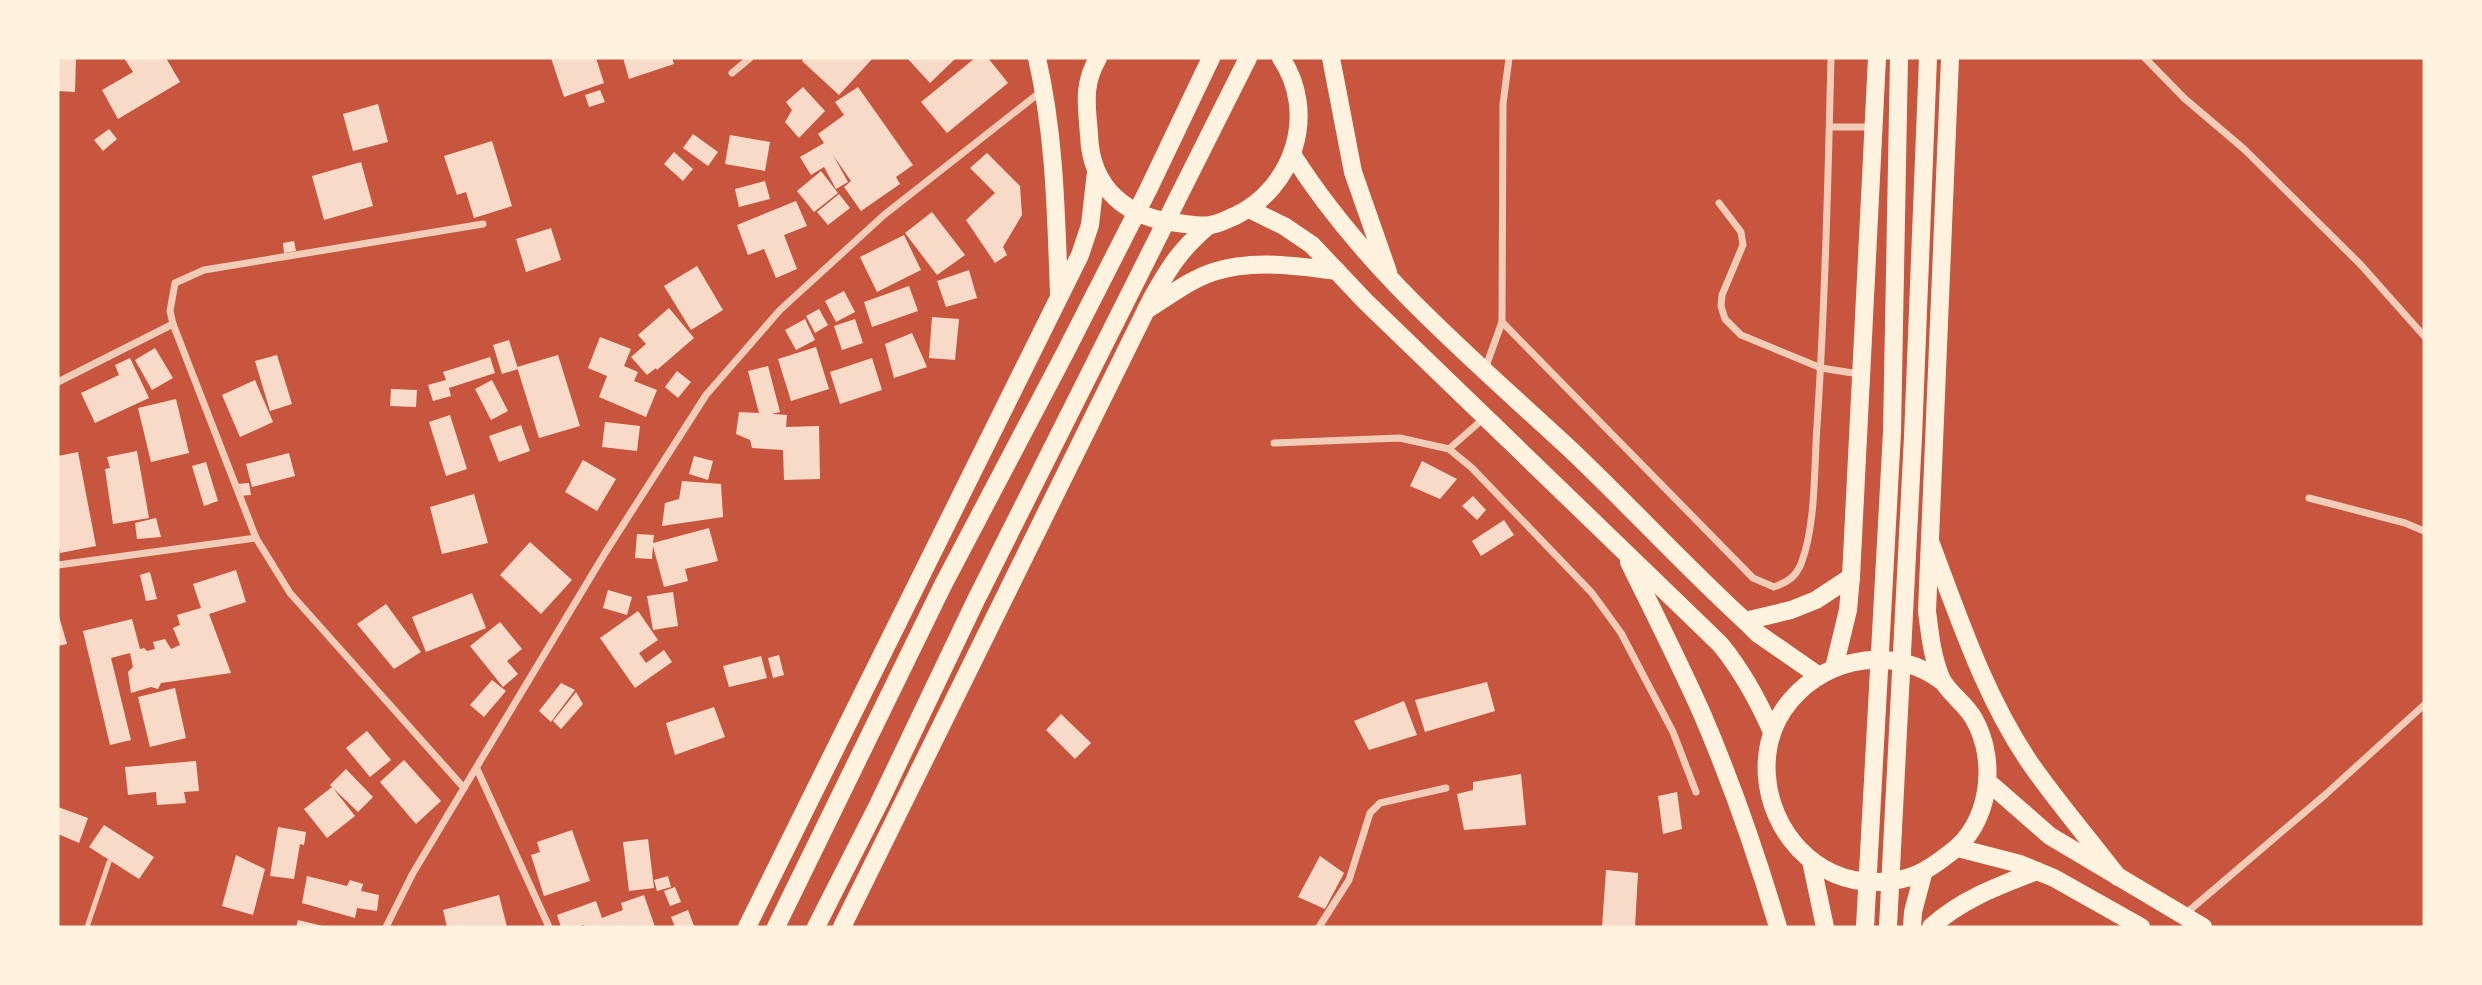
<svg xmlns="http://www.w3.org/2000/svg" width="2482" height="985" viewBox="0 0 2482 985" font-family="'Golos Text',sans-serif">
<rect width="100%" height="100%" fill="#c8553d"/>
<!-- building -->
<g fill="#f7dbc8">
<path d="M58,58H76L75,92L58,91Z"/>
<path d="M124,58H166L180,82L118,119L102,90L133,72Z"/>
<path d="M551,58H596L604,83L564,97Z"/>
<path d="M623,58H672L674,64L629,79Z"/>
<path d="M804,58H873L839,95L802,61Z"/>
<path d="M907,58H956L930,83Z"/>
<path d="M975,58H988L1008,83L947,133L921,102Z"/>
<path d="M803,87L825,111L799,138L785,122L792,110L786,102Z"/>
<path d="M858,87L913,165L896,177L900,184L861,211L844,187L851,181L833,155L848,182L836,189L824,167L811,175L800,157L824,143L818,134L844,115L835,102Z"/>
<path d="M600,90L605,102L589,107L585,95Z"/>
<path d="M378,104L388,142L353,151L343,114Z"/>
<path d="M109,129L117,139L103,151L94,140Z"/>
<path d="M693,134L718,152L708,166L683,148Z"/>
<path d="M730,135L770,142L765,171L725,164Z"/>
<path d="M492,141L512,206L474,218L466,192L457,195L444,156Z"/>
<path d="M674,152L693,169L683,181L664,164Z"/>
<path d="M987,153L1020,186L1022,215L1003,247L1007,255L995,263L966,220L995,193L970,168Z"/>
<path d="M361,162L373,206L324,220L312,176Z"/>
<path d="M821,171L838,193L814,212L797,191Z"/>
<path d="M765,181L770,199L739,207L735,189Z"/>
<path d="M839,194L850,208L828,225L817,212Z"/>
<path d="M796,201L807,226L784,235L797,269L776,278L764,249L748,255L737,225Z"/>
<path d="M932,212L965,255L937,275L905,233Z"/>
<path d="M551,228L561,260L526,272L516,239Z"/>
<path d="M904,235L921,270L877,292L860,257Z"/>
<path d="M294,241L296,251L284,253L283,243Z"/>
<path d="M697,266L723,310L691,330L664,286Z"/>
<path d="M969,270L977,298L946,307L937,281Z"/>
<path d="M909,286L918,311L872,327L864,302Z"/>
<path d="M844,291L855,312L836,322L825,301Z"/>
<path d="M669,308L694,338L657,370L656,368L647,375L631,357L646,344L638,335Z"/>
<path d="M819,309L828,325L815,333L806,316Z"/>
<path d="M932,317L959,319L955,360L929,358Z"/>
<path d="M805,319L815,340L796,350L785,330Z"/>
<path d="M855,319L863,343L842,350L834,326Z"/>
<path d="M912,333L927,367L894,378L885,344Z"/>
<path d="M600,337L631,349L624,366L638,372L634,381L657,390L646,417L599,397L607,376L588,368Z"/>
<path d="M509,340L518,369L502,374L493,345Z"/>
<path d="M816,347L829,389L791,401L778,359Z"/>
<path d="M155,348L173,378L152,390L135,360Z"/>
<path d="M277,355L292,404L270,411L255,361Z"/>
<path d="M558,355L580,426L539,438L517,367Z"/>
<path d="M490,357L495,373L449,388L451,396L433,401L428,385L446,380L443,372Z"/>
<path d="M130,358L149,398L95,423L81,393L119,375L115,365Z"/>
<path d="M872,358L882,390L840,404L830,372Z"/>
<path d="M768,366L780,412L772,414L787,415L786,427L819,426L820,479L784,480L783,450L752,448L750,440L736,434L739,412L759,413L748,371Z"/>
<path d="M677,371L691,382L678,398L665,387Z"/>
<path d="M255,380L273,422L240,437L222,395Z"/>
<path d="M492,380L508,411L491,420L475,389Z"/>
<path d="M391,389L417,390L416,407L390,406Z"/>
<path d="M176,399L189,453L151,462L138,408Z"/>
<path d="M450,415L467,469L446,476L429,422Z"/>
<path d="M605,422L640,426L637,451L602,447Z"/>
<path d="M521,425L530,451L499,462L489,436Z"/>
<path d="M137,451L149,518L113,524L105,469L110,468L107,457Z"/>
<path d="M78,452L96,546L60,553L58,542V456Z"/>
<path d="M289,453L295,476L252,487L246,464Z"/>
<path d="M694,456L713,461L708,480L689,474Z"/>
<path d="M583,460L616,479L597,511L565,492Z"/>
<path d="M1422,461L1457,479L1440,499L1410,486Z"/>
<path d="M206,462L218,501L204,506L192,466Z"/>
<path d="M682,481L721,484L723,517L662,526L665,503L679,499Z"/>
<path d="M249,483L251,495L238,496L237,484Z"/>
<path d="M474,494L488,543L442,554L430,507Z"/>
<path d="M1473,496L1486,510L1477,520L1462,506Z"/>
<path d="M156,518L161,537L137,539L135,523Z"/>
<path d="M1504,520L1514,535L1481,556L1472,541Z"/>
<path d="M709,528L718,561L685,569L688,581L664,587L653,546L652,559L635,558L637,534L654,535L653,543Z"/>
<path d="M530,542L572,580L541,614L500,575Z"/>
<path d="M236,570L246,602L209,614L231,673L161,683L158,689L151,687L131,693L128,672L133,667L130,653L111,658L131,740L110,745L83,631L132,619L140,649L144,648L147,651L155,649L153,642L165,639L171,649L180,645L173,628L180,625L177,615L201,608L193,584Z"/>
<path d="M150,572L157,599L146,601L140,575Z"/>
<path d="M608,590L632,597L627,615L603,608Z"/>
<path d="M673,592L678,626L653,630L647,596Z"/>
<path d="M472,593L486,628L426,652L412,617Z"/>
<path d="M386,604L421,652L394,669L357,624Z"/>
<path d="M638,611L658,640L639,653L646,663L664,650L672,662L635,688L600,638Z"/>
<path d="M58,613L67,644L58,646Z"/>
<path d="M500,622L522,649L507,661L518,674L503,687L470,646Z"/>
<path d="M779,655L784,675L773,678L768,658Z"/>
<path d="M761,656L767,678L729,687L723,666Z"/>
<path d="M492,680L506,691L484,717L470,705Z"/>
<path d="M1487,682L1495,711L1425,732L1415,700Z"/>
<path d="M561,683L575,690L551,722L539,711Z"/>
<path d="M175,688L186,738L150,747L138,697Z"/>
<path d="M576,692L583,704L561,729L553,721Z"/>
<path d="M1404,701L1417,735L1369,750L1354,721Z"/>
<path d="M714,707L725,737L675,755L666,723Z"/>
<path d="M1061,714L1091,743L1075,759L1046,730Z"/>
<path d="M367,731L391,760L370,777L346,748Z"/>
<path d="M404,760L441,801L416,824L380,782Z"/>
<path d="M196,761L199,791L184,792L186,803L157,805L156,792L128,795L125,767Z"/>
<path d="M346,769L373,797L358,812L333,788L355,816L327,838L304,809L332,787L330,785Z"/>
<path d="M1521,774L1526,825L1464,830L1457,794L1473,790V782Z"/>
<path d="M1677,792L1682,829L1663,834L1658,796Z"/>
<path d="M58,807L88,818L79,843L58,834Z"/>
<path d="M104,825L154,857L139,879L89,847Z"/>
<path d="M278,827L306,832L304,845L300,844L294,879L270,876Z"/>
<path d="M572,830L590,881L544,896L531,855L540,852L537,842Z"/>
<path d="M648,839L654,888L629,891L623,842Z"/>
<path d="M236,855L265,869L253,915L222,906Z"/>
<path d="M1320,856L1344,873L1325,909L1298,897Z"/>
<path d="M1606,870L1638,873L1635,927H1602Z"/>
<path d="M307,876L347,886L350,880L363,884L361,891L379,895L377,911L357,908L355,918L302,903Z"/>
<path d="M668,876L671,887L657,891L654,880Z"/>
<path d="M675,887L681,902L670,906L664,891Z"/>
<path d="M499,895L507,927H447L443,910Z"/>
<path d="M644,895L655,927H585L584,925L577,927H561L557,915L596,901L602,918L623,910L621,903Z"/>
<path d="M688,910L694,926L675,927L671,917Z"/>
<path d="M298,920L323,926V927H296Z"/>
</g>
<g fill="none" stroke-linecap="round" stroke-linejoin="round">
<!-- service -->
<path stroke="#f1ccb7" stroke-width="5" d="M87,927L109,862"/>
<!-- minor -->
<g stroke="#f1ccb7" stroke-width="7">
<path d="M2145,58L2184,98L2244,149L2361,265L2424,336"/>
<path d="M732,73L750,58"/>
<path d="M1830,127H1874"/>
<path d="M1719,203L1741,232L1743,245L1722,295L1721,306L1725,319L1741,335L1821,368L1859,374"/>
<path d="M1502,322L1753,578L1774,587C1787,582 1795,578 1801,564C1816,525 1814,469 1817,426C1825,303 1828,181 1831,58"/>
<path d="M1485,369L1502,322L1503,104L1509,58"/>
<path d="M58,382L173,324"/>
<path d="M1274,443L1400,438L1449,449L1472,468L1592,593L1621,633L1673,732L1696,792"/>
<path d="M1449,449L1484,418"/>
<path d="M2309,498L2405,523L2424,531"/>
<path d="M58,565L256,538"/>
<path d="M477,769L549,927"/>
<path d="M464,788L290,593L256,538L173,324L170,311L175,283L204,270L483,224"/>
<path d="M2184,915L2326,794L2424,705"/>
<path d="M386,927L413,873L605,553L706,395L780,310L884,215L1043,90"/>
<path d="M1319,927L1349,880L1370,813L1380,803L1446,788"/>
</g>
<!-- primary -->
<g stroke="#fff3e0" stroke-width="18">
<path d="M776,927L943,585L1065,353L1148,190L1211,58"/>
<path d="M816,927L879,803L975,602L1248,58"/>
</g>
<!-- trunk -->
<g stroke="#fff3e0" stroke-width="18">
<path d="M1037,58C1055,136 1056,214 1059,294"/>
<path d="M1098,58C1082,86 1087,105 1089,135C1091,189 1127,218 1178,223C1188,224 1200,227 1210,225C1219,224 1227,219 1235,216C1294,188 1318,113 1281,58"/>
<path d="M1331,58L1353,172L1388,272"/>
<path d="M1292,154C1365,270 1472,358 1571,450C1630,506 1685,566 1745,621L1757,633L1819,676"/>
<path d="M1249,209L1284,226L1312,245L1366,302L1720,644C1743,672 1758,700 1772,732"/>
<path d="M1146,310C1168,297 1189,280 1213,272C1254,259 1295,266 1337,271"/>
<path d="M1931,544C1959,618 1985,697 2030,763C2057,802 2089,839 2118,877"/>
<path d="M1629,562C1654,613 1680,664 1703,716C1732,784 1757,856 1778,927"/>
<path d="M1745,621L1791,610L1816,600L1851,577"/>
<path d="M1834,668L1848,610L1851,577L1877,58"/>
<path d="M1943,682C1897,646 1829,655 1791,700C1754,743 1761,809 1799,849C1820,871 1848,883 1879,882C1910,881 1926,872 1950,853C1990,824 1998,761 1974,719C1966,704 1948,693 1941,678C1932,656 1930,635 1927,611L1950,58"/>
<path d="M1987,781L2050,836L2203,927"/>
<path d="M1958,848L2020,864L2054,878L2141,927"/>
<path d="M1811,861L1825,927"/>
<path d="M747,927L1080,255L1090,225L1096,172"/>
<path d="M842,927L1152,298C1170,266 1180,250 1208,226"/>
<path d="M1865,927L1892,432L1899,58"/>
<path d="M1888,927L1913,437L1928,58"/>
<path d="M1912,927L1913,912L1923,874"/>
<path d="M1931,927C1962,899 1998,886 2037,871"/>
</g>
</g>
<!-- border -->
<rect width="2482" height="985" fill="none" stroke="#fff3e0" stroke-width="119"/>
</svg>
